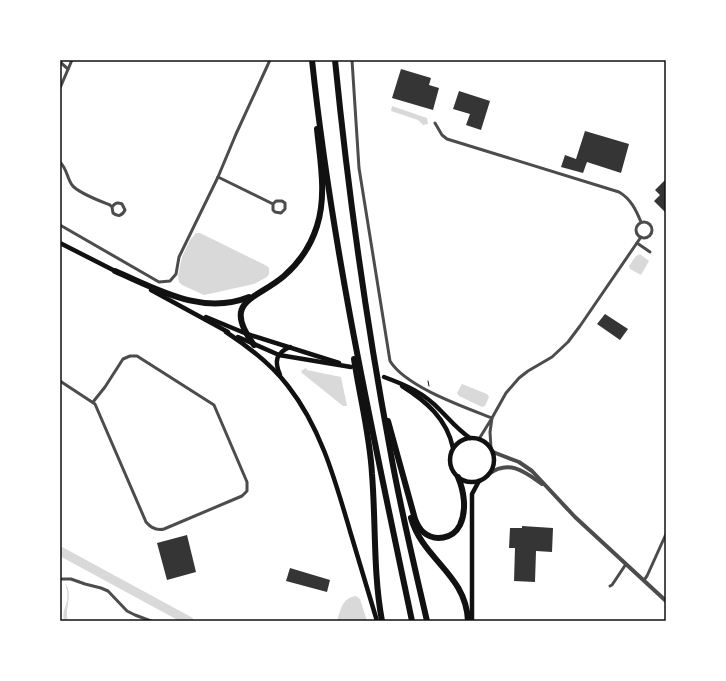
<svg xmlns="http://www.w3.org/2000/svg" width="726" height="681" viewBox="0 0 726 681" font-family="'Alegreya Sans',sans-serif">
<rect width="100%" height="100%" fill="#fff"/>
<!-- water -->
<g fill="#d9d9d9">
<path d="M392,106L427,118L428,124L423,125L418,120L391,111Z"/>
<path d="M196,233H200L267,266L269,268V274L267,277L254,284L204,295L182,285L179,282L178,276L182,257L190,240Z"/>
<path d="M640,254L649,261L641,275L630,269L629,266L636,256Z"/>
<path d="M306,368L307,370L341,377L347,406H343L302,373L301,371Z"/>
<path d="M462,384L487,394L489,397L485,406L482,407L459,396L457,393Z"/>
<path d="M65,583C74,594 64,609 68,621H64C62,613 65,609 67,601C68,595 67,589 65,583Z"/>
<path d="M356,596L360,599L367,621H337C341,609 342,598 356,596Z"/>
</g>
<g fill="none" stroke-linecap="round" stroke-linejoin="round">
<!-- river -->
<path stroke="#d9d9d9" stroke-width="9" d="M60,551L189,621"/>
</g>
<!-- building -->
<g fill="#353535">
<path d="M401,69L431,78L429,85L439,88L433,110L392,98Z"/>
<path d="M459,91L490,101L481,130L466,125L470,114L453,109Z"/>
<path d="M585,131L629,144L621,173L587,162L583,173L561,167L565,155L576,159Z"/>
<path d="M666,179V212H665L654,201L660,195L655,190Z"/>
<path d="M605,314L628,329L620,340L597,324Z"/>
<path d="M522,526L553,528L552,552L536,551L535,582L514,581L515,548H509L510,528H522Z"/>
<path d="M187,535L196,572L167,580L157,543Z"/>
<path d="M290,568L330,580L327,592L286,581Z"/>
</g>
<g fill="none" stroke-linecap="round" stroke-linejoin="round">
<!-- path -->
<path stroke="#111" stroke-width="1" d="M428,381L429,386"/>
<!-- minor -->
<g stroke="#4c4c4c" stroke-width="3">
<path d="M352,60L359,168L390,361C406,387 464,407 492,418L506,393L519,378L528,371L552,357L568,342L580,326L641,237"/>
<path d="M60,62L68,69"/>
<path d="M60,88L72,60"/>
<path d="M435,123L442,135L447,139L619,192C631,199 636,210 641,222"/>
<path d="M60,162C67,169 67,178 72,185C78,193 100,201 110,205L112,207L113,213C118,217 122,216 125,210L122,204C117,202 115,203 112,207"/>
<path d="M218,177L273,204V210L275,212L281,213L285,209V203L282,201H276L273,204"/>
<circle cx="644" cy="230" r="8"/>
<path d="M60,225L159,282L170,281L176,274L179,257L218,177L236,134L270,60"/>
<path d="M637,243L650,252"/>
<path d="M60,381L95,404L146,522C151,528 156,531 164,529L242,496L247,491V482L214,405L137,356H130L123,359L105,387L93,402"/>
<path d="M479,439L492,418L490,432L491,448"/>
<path d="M60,579H71L85,584L101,588L108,591L127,611L135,615L151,621"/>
<path d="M644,580L647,576L666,534"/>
<path d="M610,586L612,585L626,564"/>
</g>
<!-- tertiary -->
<g stroke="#4c4c4c" stroke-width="4">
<path d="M493,452L519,462L532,471L575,517L666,601"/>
<path d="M489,474C509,459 525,472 542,484"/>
</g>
<!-- secondary -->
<g stroke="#111" stroke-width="4.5">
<path d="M60,243L117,272"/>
<path d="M151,290L228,332"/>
<path d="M206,317L247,334L339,363"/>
<path d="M226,332C249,347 271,364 288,386C321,428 335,480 350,531C359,561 368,591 377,621"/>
<path d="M238,337L279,355L351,367"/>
<path d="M280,375C274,361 276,353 290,347"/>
<path d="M384,377C406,385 424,393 440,410C450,420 458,430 470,438"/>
<path d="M402,386C426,401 447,419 453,448"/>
<circle cx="472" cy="460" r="22"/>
<path d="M472,621V494L479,481"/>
</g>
<!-- motorway -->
<g stroke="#111" stroke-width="6">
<path d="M312,60C332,249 373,435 412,621"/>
<path d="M335,60C348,191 366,320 390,449C400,507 414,564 427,621"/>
<path d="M115,271C157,289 202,316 249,297"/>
<path d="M254,345C221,300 256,300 284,276C299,263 311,245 317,226C327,195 320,160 317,129"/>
<path d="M354,359C360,398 370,436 372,474C376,524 373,572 382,621"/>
<path d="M388,421L415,519C417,524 420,529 423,532C435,542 453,539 460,525C467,510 464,491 458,477"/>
<path d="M411,518C423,560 466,574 468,621"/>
</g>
</g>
<!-- border -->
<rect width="726" height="681" fill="none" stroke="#ffffff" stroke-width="122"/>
<rect x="61" y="61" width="604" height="559" fill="none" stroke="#111" stroke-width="1.5"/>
</svg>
